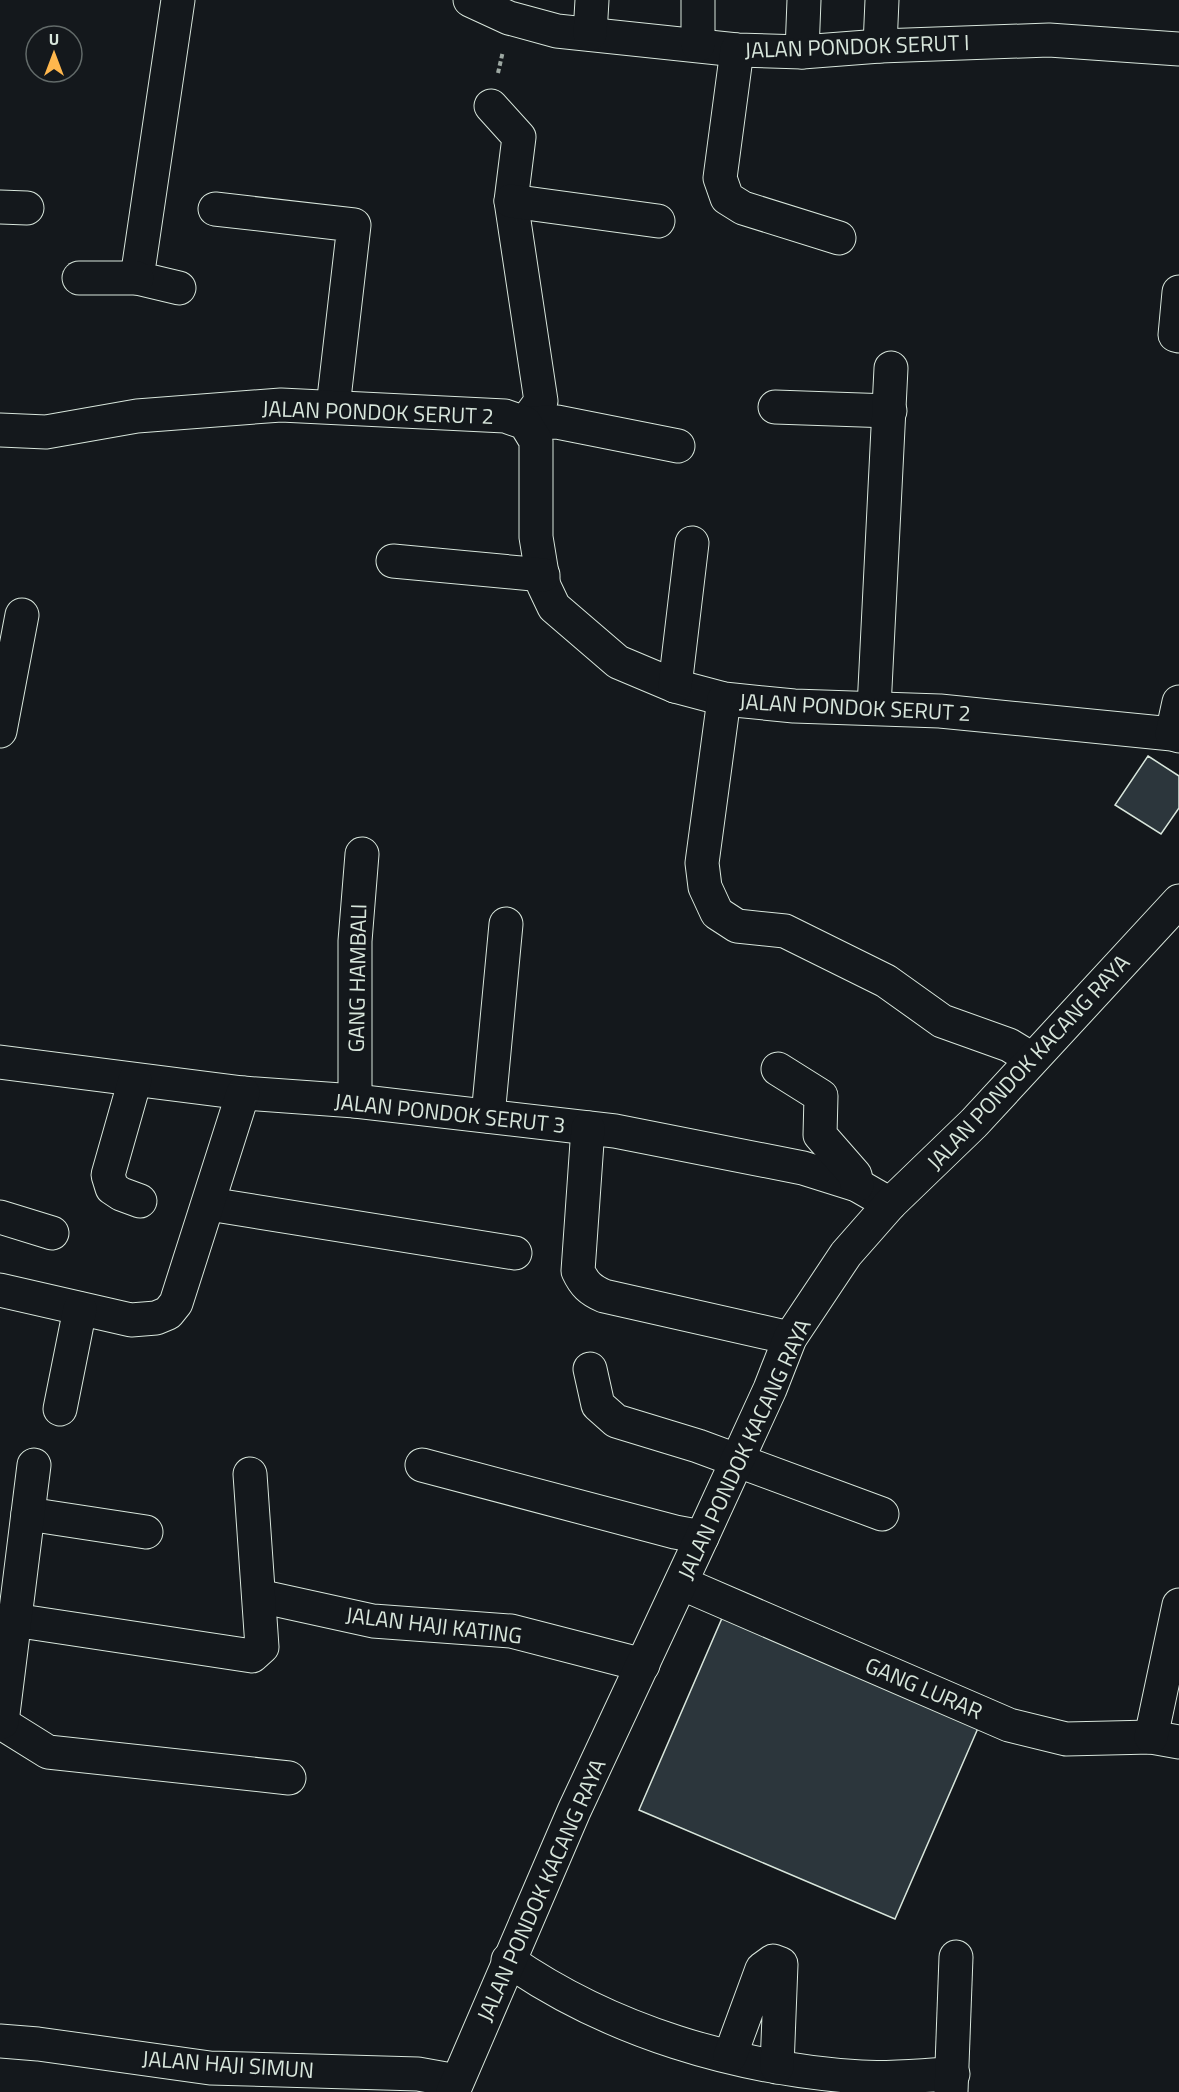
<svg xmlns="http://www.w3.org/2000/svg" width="1179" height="2092" viewBox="0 0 1179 2092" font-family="'Titillium Web',sans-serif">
<rect width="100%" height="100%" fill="#14181c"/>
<!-- building -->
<g fill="#2c363c" stroke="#d8e6dc" stroke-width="1.5">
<path d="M1148,756L1179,776V808L1161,834L1115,805Z"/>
<path d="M726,1609L982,1719L895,1919L639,1810Z"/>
</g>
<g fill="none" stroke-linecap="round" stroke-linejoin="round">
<!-- minor casing -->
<g stroke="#d8e6dc" stroke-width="35">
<g id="minor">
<path d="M178,0L137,278L179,288"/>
<path d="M470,0L509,18L557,31L737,50L802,52L880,46L1049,40L1179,49"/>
<path d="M590,34L592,0"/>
<path d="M698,45V0"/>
<path d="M880,46L882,0"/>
<path d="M737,50L720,178L727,198L743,208L839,238"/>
<path d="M802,52L804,0"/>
<path d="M491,106L519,137L511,201L541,401L525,423"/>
<path d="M511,201L658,221"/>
<path d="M0,207L27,208"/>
<path d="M215,209L354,225L333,407"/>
<path d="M79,278H137"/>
<path d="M1179,292L1175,335L1179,336"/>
<path d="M775,407L890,411"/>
<path d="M525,423L557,422L678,446"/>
<path d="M0,430L46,432L137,416L281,405L505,416L525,423L536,441V537L544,586L554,607L618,662L675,686L724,699L794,706L940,711L1172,734L1179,736"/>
<path d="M393,561L543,575"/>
<path d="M675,686L692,543"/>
<path d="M724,699L702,863L705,887L717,913L737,926L785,931L886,981L942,1021L1009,1045L1032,1059"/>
<path d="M874,708L891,368"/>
<path d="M0,731L22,615"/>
<path d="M1172,734L1179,702"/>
<path d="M0,1062L243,1093L355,1101L615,1131L803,1168L857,1185L890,1204"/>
<path d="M778,1069L821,1096L820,1135L855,1175L857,1185"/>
<path d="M135,1080L108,1175L112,1188L121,1194L140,1201"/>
<path d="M355,1101V941L362,854"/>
<path d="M488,1116L506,924"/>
<path d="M588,1128L578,1271C584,1284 590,1290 604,1296L790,1338"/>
<path d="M209,1204L515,1253"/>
<path d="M0,1217L52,1233"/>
<path d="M0,1290L131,1320L156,1318L168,1313L176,1303L243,1093"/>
<path d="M590,1369L598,1405L616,1421L698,1446L882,1514"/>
<path d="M60,1409L80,1309"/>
<path d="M422,1465L675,1532L702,1537"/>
<path d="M28,1514L146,1532"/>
<path d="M681,1583L1009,1725L1066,1739L1151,1737L1179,1742"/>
<path d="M259,1596L373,1621L511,1631L643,1665"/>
<path d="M14,1620L252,1656L262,1647L250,1474"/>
<path d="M0,1722L48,1752L289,1778"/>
<path d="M2,1722L34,1465"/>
<path d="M1151,1737L1179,1605"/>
<path d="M508,1960C610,2031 737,2069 861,2077C891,2079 923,2075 953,2074"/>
<path d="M0,2041L38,2044L210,2068L418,2074L457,2081"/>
<path d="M730,2056L762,1969L773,1961L781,1964L777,2067"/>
<path d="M951,2092L956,1957"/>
</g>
</g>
<!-- major casing -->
<g stroke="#d8e6dc" stroke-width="35">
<path id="major" d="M453,2092L574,1811L702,1537L770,1389L790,1338L846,1254L890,1204L974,1123L1179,901"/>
</g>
<!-- path -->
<path stroke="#9da8a2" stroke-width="4" stroke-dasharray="4.5 3" stroke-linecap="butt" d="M498,73L503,51"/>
<!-- minor -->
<use href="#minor" stroke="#14181c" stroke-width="33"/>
<!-- major -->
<use href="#major" stroke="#14181c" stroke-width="33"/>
</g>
<g text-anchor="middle" stroke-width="4.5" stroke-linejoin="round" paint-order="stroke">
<!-- street labels -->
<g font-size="22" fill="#d8e6dc" stroke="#14181c">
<text transform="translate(857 46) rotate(-2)" y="8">JALAN PONDOK SERUT I</text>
<text transform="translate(378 412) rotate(2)" y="8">JALAN PONDOK SERUT 2</text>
<text transform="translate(855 707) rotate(3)" y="8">JALAN PONDOK SERUT 2</text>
<text transform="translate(357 978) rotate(-89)" y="8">GANG HAMBALI</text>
<text transform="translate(1028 1062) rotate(-47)" y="8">JALAN PONDOK KACANG RAYA</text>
<text transform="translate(450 1113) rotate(6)" y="8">JALAN PONDOK SERUT 3</text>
<text transform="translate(744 1449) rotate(-65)" y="8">JALAN PONDOK KACANG RAYA</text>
<text transform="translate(434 1625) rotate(7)" y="8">JALAN HAJI KATING</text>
<text transform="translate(924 1688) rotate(23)" y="8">GANG LURAR</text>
<text transform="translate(541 1890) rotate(-66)" y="8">JALAN PONDOK KACANG RAYA</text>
<text transform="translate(228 2064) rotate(4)" y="8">JALAN HAJI SIMUN</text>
</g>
</g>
<!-- north arrow -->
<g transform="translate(54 54)"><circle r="28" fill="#14181c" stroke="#626a69" stroke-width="1.5"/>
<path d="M0-4.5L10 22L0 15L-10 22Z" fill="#ffb74d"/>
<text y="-9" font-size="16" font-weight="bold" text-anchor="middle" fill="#d8e6dc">U</text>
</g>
</svg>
